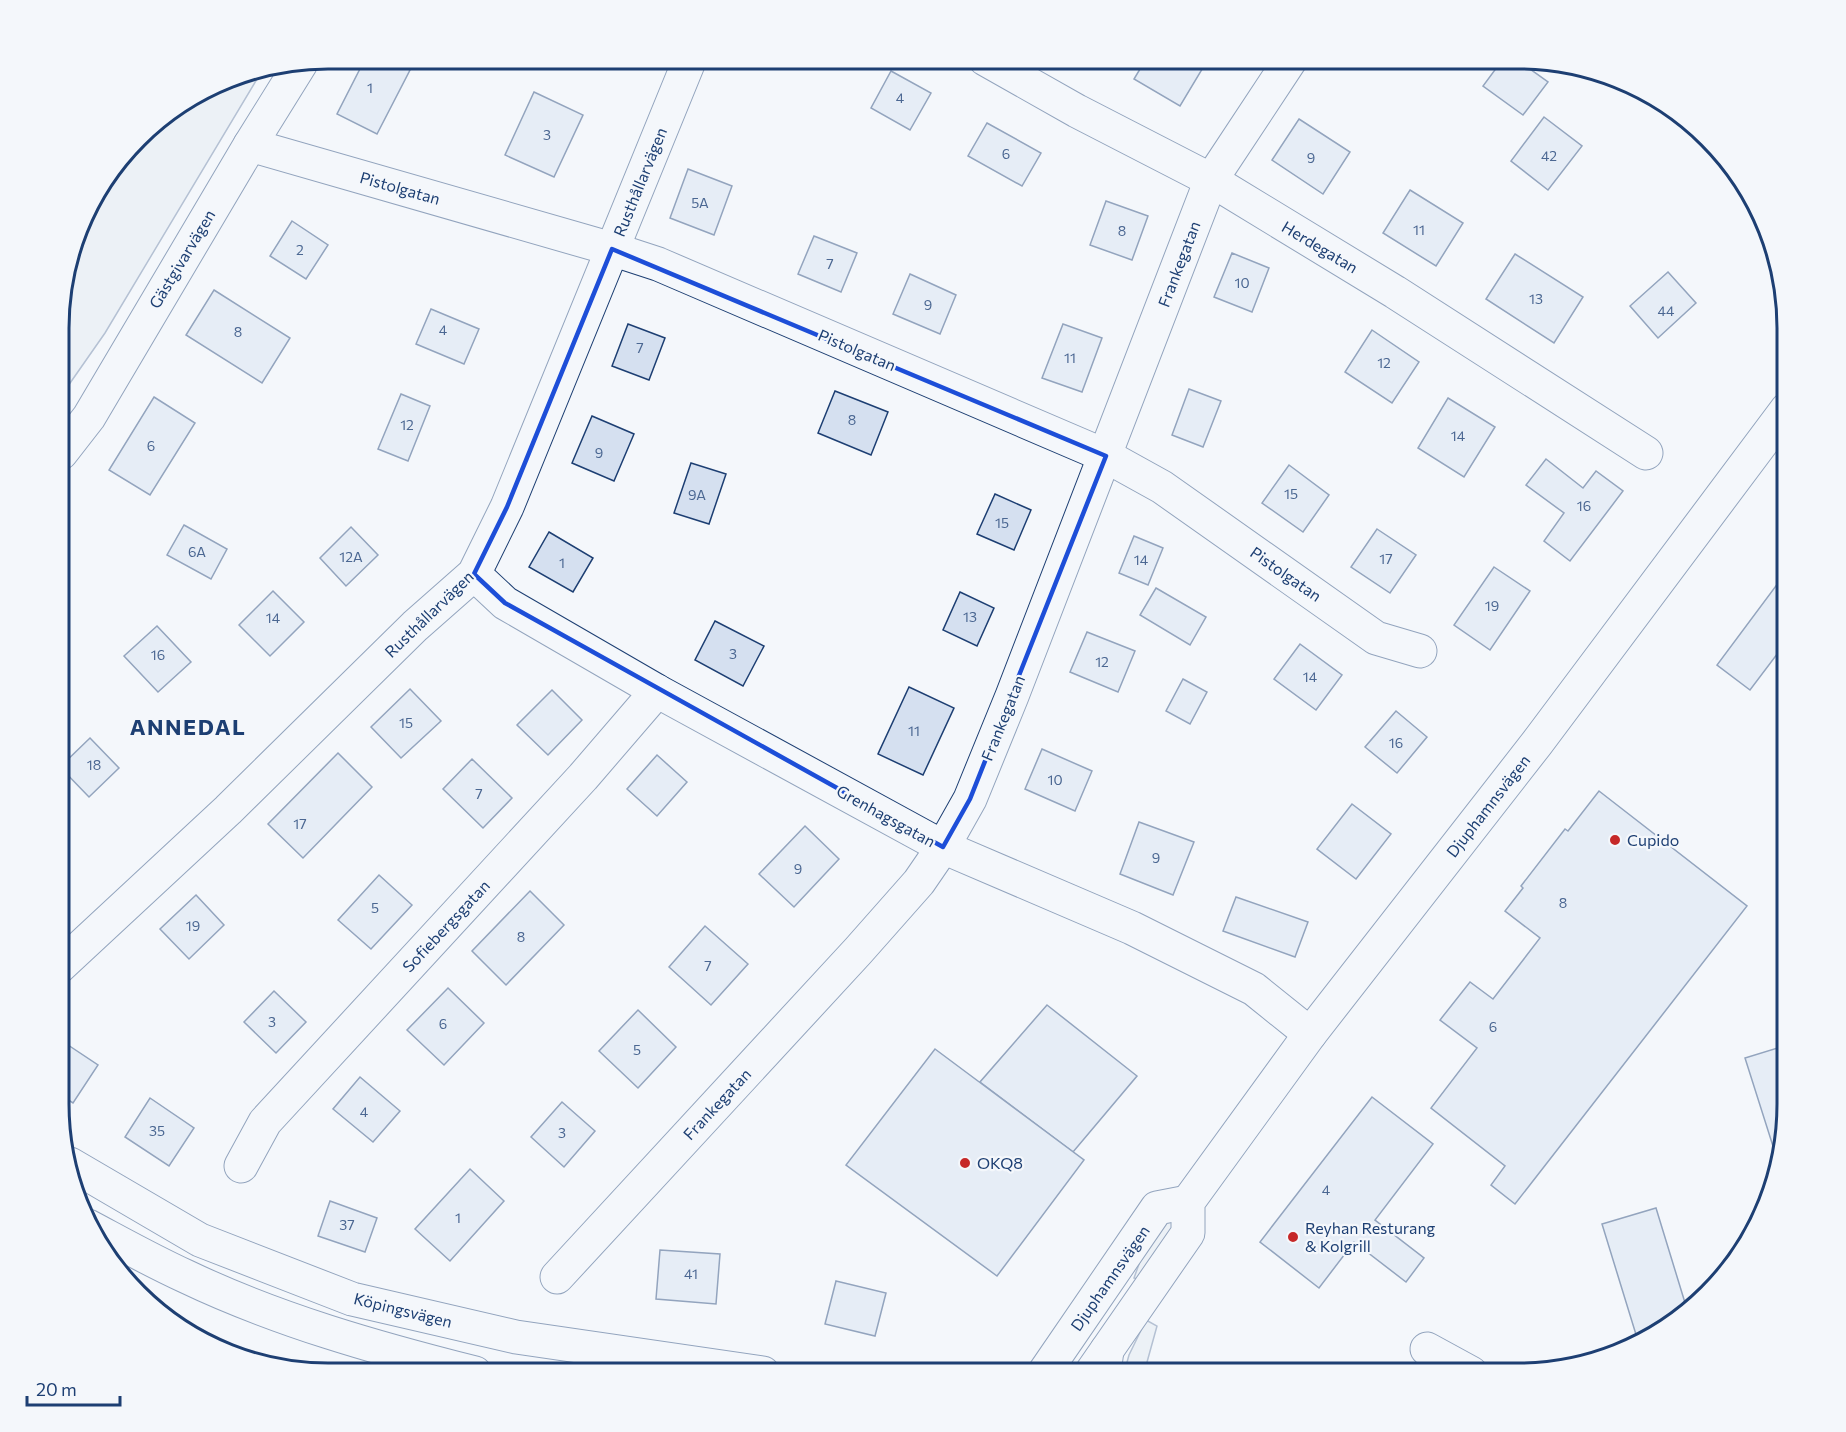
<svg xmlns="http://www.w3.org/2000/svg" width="1846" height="1432" viewBox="0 0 1846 1432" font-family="Commissioner,sans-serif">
<rect width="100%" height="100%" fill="#f4f7fb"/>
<!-- green -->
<g fill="#e3e9f0" stroke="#687fa3" stroke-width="1.5">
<path d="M263,69L105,333L61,396V292L94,193L151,125L241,73Z"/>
<path d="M1182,1216L1141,1280L1134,1278L1144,1250L1160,1225Z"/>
<path d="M1146,1320L1157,1326L1144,1373H1124L1129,1355Z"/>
</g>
<!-- building -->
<g fill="#d5e0f0" stroke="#1d3f73" stroke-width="1.5">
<path d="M365,59H387L410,70L377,134L337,114Z"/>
<path d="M761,59H782L779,66Z"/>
<path d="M1146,59H1204L1207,61L1180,106L1134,79Z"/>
<path d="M1503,59H1516L1548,82L1523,115L1483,86Z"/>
<path d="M891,71L931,93L910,130L871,108Z"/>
<path d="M534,92L583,115L554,177L505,155Z"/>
<path d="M1544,117L1582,146L1548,190L1511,161Z"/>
<path d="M1299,119L1350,152L1323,194L1272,160Z"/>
<path d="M987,123L1041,153L1022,186L968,156Z"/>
<path d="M688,169L732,186L714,235L670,218Z"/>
<path d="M1410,190L1463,223L1436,266L1383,233Z"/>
<path d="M1106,201L1148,216L1132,260L1090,245Z"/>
<path d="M292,221L328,245L306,279L270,256Z"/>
<path d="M814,236L857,253L841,292L798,274Z"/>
<path d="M1232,253L1269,268L1252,312L1214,297Z"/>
<path d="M1515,254L1583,297L1554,343L1486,299Z"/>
<path d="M1668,272L1696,303L1658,338L1630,306Z"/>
<path d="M910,274L956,295L940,334L893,314Z"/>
<path d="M214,290L290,338L262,383L186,335Z"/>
<path d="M431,309L479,329L464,364L416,344Z"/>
<path d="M628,324L665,338L649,380L612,366Z"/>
<path d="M1063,324L1102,338L1082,392L1042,378Z"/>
<path d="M1372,330L1419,362L1392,403L1345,372Z"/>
<path d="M1189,389L1221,401L1203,447L1172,435Z"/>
<path d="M835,391L888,412L871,455L818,433Z"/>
<path d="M401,394L430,406L408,461L378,449Z"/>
<path d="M154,397L195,423L150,495L109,470Z"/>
<path d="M1448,398L1495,427L1464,477L1418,448Z"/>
<path d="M592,416L634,434L614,481L572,463Z"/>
<path d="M1546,459L1583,488L1596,471L1623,491L1570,561L1544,541L1564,513L1526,485Z"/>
<path d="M691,463L726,474L709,524L674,513Z"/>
<path d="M1289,465L1329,495L1303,532L1262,503Z"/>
<path d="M995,494L1031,510L1014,550L977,534Z"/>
<path d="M184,525L227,549L211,579L167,555Z"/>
<path d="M351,527L378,555L346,586L320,558Z"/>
<path d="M1377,529L1416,555L1390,593L1351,567Z"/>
<path d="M549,532L593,558L573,592L529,567Z"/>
<path d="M1134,536L1163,548L1148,585L1119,573Z"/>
<path d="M1494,567L1530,591L1490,650L1454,625Z"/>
<path d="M1787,571V641L1750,690L1717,665Z"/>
<path d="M1156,588L1206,617L1190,645L1140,615Z"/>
<path d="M273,591L304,622L270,656L239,625Z"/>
<path d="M960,592L994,608L977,646L943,630Z"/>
<path d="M715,621L764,646L743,686L695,660Z"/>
<path d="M157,626L191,662L158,692L124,656Z"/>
<path d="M1087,632L1135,651L1118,692L1070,672Z"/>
<path d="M1300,644L1342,675L1316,710L1274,679Z"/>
<path d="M1183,679L1207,692L1190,724L1166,711Z"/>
<path d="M909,687L954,708L923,775L878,754Z"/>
<path d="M410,689L441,721L401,758L371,727Z"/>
<path d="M552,690L582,720L548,755L517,725Z"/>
<path d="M1396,711L1427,737L1397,773L1365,747Z"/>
<path d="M90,738L119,768L89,797L60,767Z"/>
<path d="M1042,749L1092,771L1075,811L1025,789Z"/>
<path d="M338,753L372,787L303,858L268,824Z"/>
<path d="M657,755L687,782L657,816L627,789Z"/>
<path d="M472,759L512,798L483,828L443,789Z"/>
<path d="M1599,791L1747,906L1515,1204L1491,1185L1505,1166L1431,1108L1477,1048L1440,1020L1470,982L1493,999L1540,938L1505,911L1523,888L1521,886L1565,829L1568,831Z"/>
<path d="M1352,804L1391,834L1356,879L1317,849Z"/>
<path d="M1139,822L1194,842L1173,895L1120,874Z"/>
<path d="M805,826L839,859L794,907L759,874Z"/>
<path d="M379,875L412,905L371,949L338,920Z"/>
<path d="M530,891L564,925L506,985L472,951Z"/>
<path d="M196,895L224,925L189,959L160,929Z"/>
<path d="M1236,897L1308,922L1295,957L1223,931Z"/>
<path d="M705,926L748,964L711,1005L669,967Z"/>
<path d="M448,988L484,1023L444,1065L407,1030Z"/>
<path d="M274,991L306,1022L276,1053L244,1022Z"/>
<path d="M1047,1005L1137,1076L1073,1152L980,1082Z"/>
<path d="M638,1010L676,1047L638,1088L599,1051Z"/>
<path d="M59,1039L98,1065L73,1103L59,1094Z"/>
<path d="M1787,1045V1122L1778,1162L1745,1058Z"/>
<path d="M935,1049L1084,1160L997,1276L846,1165Z"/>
<path d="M360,1077L400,1111L373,1142L333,1109Z"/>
<path d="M1372,1097L1433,1144L1375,1220L1424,1258L1406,1282L1354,1242L1319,1288L1260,1242Z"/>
<path d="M150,1098L194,1128L169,1166L125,1137Z"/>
<path d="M562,1102L595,1131L564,1167L531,1137Z"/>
<path d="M470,1169L504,1201L450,1261L415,1229Z"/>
<path d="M330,1201L377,1218L365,1252L318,1236Z"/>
<path d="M1656,1208L1686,1306L1638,1341L1602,1224Z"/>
<path d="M660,1250L720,1254L716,1304L656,1299Z"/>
<path d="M836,1281L886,1293L875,1336L825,1324Z"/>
</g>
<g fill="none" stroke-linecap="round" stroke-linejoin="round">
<!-- minor casing -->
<g stroke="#1d3f73" stroke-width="35">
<g id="minor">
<path d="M985,59L1077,111L1211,180L1395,292L1646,453"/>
<path d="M250,145L612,249L658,264L1106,456L1162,487L1376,638L1420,651"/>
<path d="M61,453L89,417L250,145L301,63"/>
<path d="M474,574L505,603L657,691L943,847L1132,928L1254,989L1310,1034"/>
<path d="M59,967L228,810L415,626L474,574L507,507L690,59"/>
<path d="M241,1166L265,1122L583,777L657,691"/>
<path d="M557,1277L858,951L919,882L943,847L970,799L1012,696L1211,180L1291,59"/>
<path d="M1427,1349L1471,1373"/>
<path d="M1044,1373L1157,1208L1188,1202"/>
<path d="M1091,1373L1188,1233V1202L1310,1034L1537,743L1787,409"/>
</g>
</g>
<!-- major casing -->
<g stroke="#1d3f73" stroke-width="35">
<g id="major">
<path d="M70,1164L200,1240L352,1299L516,1337L763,1373"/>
<path d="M88,1226C120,1243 152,1261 185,1276C277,1320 376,1348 475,1373"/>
<path d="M1104,1373L1107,1350"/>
</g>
</g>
<!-- minor -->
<use href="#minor" stroke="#f4f7fb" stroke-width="33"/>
<!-- major -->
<use href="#major" stroke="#f4f7fb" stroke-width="33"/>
</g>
<!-- marked area -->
<path d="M0 0H1846V1432H0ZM612,249L1106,456L970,799L943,847L505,603L474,574L507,507Z" fill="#f4f7fb" fill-opacity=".55" fill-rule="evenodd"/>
<path fill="none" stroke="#1d4ed8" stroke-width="4.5" stroke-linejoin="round" d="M612,249L1106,456L970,799L943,847L505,603L474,574L507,507Z"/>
<!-- markers -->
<g fill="#c62828" stroke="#f4f7fb" stroke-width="2">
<circle cx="1615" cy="840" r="6"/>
<circle cx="965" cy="1163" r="6"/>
<circle cx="1293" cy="1237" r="6"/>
</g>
<g text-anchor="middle" stroke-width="4.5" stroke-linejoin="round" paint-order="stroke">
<!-- number labels -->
<g font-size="14" fill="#4b6792">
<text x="370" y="93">1</text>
<text x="900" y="103">4</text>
<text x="547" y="140">3</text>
<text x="1006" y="159">6</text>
<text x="1549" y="161">42</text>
<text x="1311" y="163">9</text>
<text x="700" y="208">5A</text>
<text x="1419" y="235">11</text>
<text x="1122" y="236">8</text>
<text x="300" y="255">2</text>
<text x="830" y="269">7</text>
<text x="1242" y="288">10</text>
<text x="1536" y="304">13</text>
<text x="928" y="310">9</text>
<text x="1666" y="316">44</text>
<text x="443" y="335">4</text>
<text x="238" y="337">8</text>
<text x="640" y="353">7</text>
<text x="1070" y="363">11</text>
<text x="1384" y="368">12</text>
<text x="852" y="425">8</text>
<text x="407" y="430">12</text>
<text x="1458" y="441">14</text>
<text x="151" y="451">6</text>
<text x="599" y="458">9</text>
<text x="1291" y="499">15</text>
<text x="697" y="500">9A</text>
<text x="1584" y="511">16</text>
<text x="1002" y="528">15</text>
<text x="197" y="557">6A</text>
<text x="351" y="562">12A</text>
<text x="1386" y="564">17</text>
<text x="1141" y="565">14</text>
<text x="562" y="568">1</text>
<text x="1492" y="611">19</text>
<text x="970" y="622">13</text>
<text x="273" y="623">14</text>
<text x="733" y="659">3</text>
<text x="158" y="660">16</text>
<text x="1102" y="667">12</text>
<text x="1310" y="682">14</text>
<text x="406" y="728">15</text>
<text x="914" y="736">11</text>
<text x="1396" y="748">16</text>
<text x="94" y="770">18</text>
<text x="1055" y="785">10</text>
<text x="479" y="799">7</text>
<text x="300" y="829">17</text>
<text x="1156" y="863">9</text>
<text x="798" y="874">9</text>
<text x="1563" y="908">8</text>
<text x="375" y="913">5</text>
<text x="193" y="931">19</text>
<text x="521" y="942">8</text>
<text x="708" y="971">7</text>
<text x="272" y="1027">3</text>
<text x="443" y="1029">6</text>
<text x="1493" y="1032">6</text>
<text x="637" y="1055">5</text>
<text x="364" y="1117">4</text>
<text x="157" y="1136">35</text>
<text x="562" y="1138">3</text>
<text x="1326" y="1195">4</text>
<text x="458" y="1223">1</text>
<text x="347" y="1230">37</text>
<text x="691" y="1279">41</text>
</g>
<!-- street labels -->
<g font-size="16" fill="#1d3f73" stroke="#f4f7fb">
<text transform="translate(640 182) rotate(-68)" y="6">Rusthållarvägen</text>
<text transform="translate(400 188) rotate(16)" y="6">Pistolgatan</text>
<text transform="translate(1320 247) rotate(31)" y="6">Herdegatan</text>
<text transform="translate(182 259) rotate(-59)" y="6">Gästgivarvägen</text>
<text transform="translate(1179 264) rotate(-69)" y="6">Frankegatan</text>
<text transform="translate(857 350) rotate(23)" y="6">Pistolgatan</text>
<text transform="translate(1286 574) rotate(35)" y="6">Pistolgatan</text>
<text transform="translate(429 614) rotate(-44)" y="6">Rusthållarvägen</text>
<text transform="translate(1003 718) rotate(-68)" y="6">Frankegatan</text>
<text transform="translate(1488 806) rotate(-52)" y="6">Djuphamnsvägen</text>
<text transform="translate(886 816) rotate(29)" y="6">Grenhagsgatan</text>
<text transform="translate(446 926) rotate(-47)" y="6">Sofiebergsgatan</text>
<text transform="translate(717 1104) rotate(-47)" y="6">Frankegatan</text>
<text transform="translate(1110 1278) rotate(-55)" y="6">Djuphamnsvägen</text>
<text transform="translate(403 1310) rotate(14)" y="6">Köpingsvägen</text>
</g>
<!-- poi labels -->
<g font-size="16" fill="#1d3f73" stroke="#f4f7fb" text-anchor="start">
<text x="1627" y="846">Cupido</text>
<text x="977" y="1169">OKQ8</text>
<text x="1305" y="1234">Reyhan Resturang<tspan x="1305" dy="18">&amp; Kolgrill</tspan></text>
</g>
<!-- district labels -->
<g font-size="22" font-weight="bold" letter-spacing="1.5" fill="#1d3f73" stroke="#f4f7fb">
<text x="188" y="735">ANNEDAL</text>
</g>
</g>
<!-- crop -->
<path d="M0 0H1846V1432H0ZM328 69H1518A259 259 0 0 1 1777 328V1104A259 259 0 0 1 1518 1363H328A259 259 0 0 1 69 1104V328A259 259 0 0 1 328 69Z" fill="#f4f7fb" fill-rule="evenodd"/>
<path fill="none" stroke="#1d3f73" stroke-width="3" d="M328 69H1518A259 259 0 0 1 1777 328V1104A259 259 0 0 1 1518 1363H328A259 259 0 0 1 69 1104V328A259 259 0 0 1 328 69Z"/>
<!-- scale -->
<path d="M27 1396v9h93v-9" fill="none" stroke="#1d3f73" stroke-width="3"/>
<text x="36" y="1396" font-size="18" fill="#1d3f73" stroke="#f4f7fb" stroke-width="4.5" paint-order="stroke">20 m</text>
</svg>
